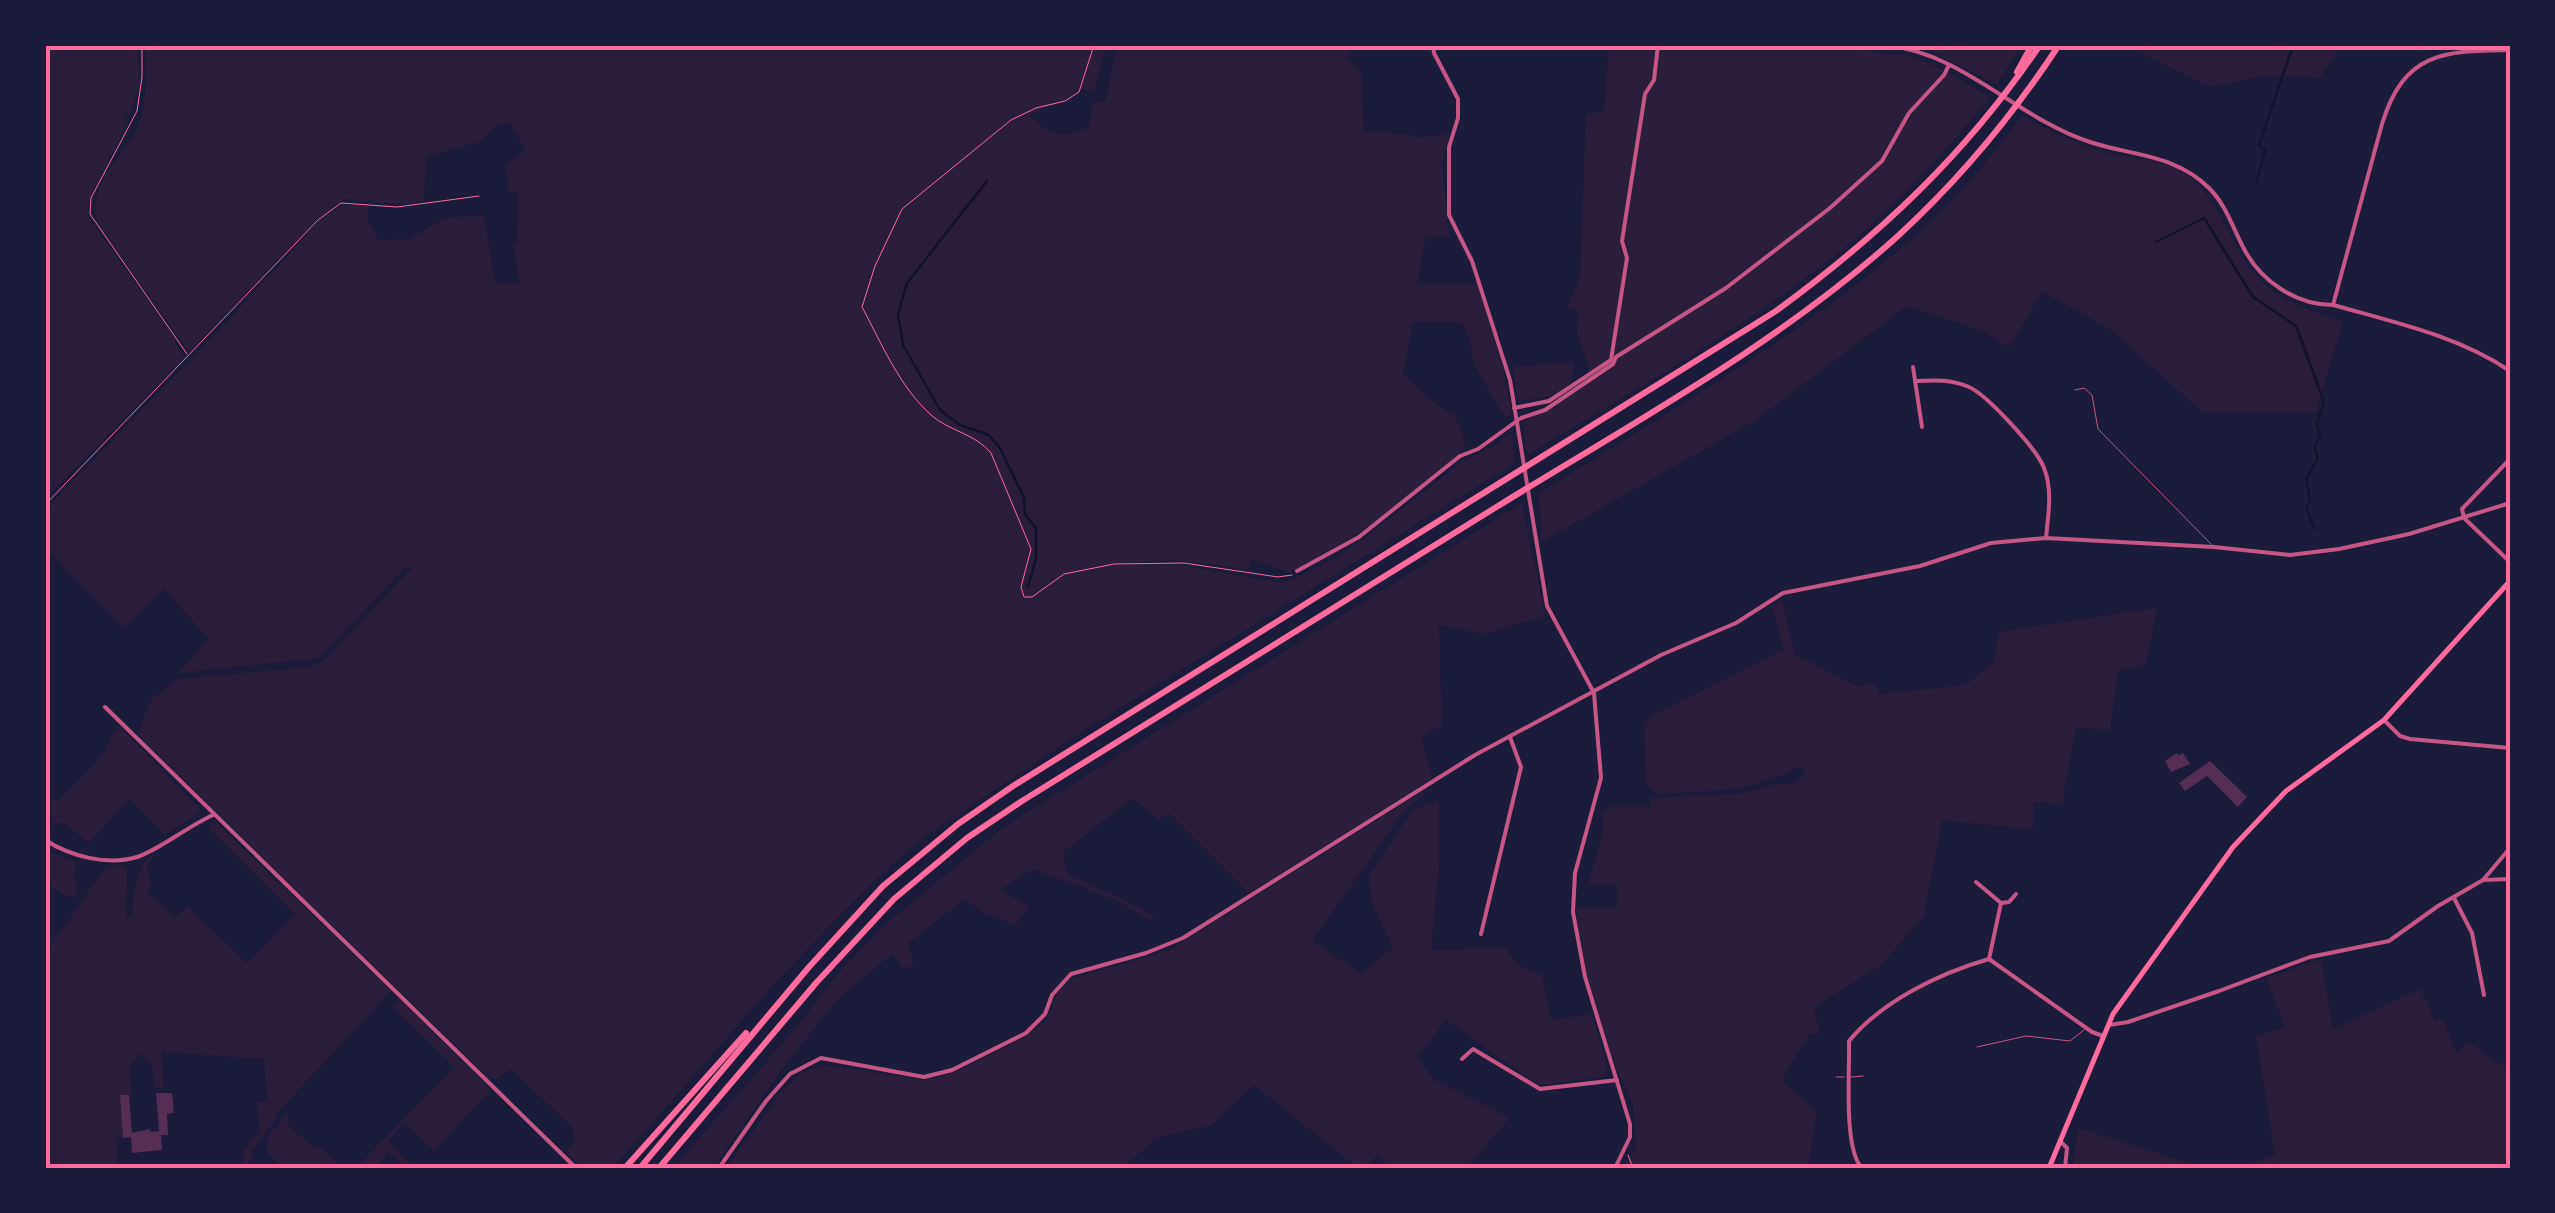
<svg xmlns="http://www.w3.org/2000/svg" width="2555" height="1213" viewBox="0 0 2555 1213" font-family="'Noto Sans',sans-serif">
<rect width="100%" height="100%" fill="#1b1b3a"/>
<!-- green -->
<g fill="#2a1e3b">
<path d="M45,45H136L140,84L130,116L125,113L123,116L128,121L90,199L87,215L173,336L184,358L45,499Z"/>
<path d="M145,45H1106L1094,92L1080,88L1072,97L1030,114C1047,135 1064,139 1088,128L1094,102L1106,101L1117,45H1349L1348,60L1361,70L1364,131L1412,135L1415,138L1450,134L1442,163L1449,237H1426L1417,285H1478L1503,368L1512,416L1505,417L1473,363L1470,340L1461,323L1413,322L1403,375C1422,389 1433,406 1455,415L1466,443L1456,459L1367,529L1290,573L1253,559L1248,569L1176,560L1135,562L1177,565L1284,583L1334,559L1370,534L1466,459L1494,446L1511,433L1515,463L1092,725L927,835L874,881L779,978L613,1168H582L566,1152L575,1139L571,1126L511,1069L497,1079L490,1078L477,1066L137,735L151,700L177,679L311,667L323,661L412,568L408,565L319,658L178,673L209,639L164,589L125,628L45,549V510L230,319L320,220L343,205L369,206L367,219L379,240L409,239L445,218L484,215L495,282L520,285L513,243L517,242L518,191L509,192L505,165L526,151L509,123L496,125L479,142L426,156L424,201L397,204L344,199L316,221L189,352L98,224C84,181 130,155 141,117C147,93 147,69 145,45Z"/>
<path d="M1609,45H1808L1912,56L1955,76L1990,98C1952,142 1914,187 1870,226C1767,316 1644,384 1527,455L1522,419L1543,414L1589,383V365L1577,335L1578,309L1567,308L1580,276L1586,115L1604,111Z"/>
<path d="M1917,45H2021L1997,84Z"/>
<path d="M2124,45H2340L2320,79L2298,75L2263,76L2211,87Z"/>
<path d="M2022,116C2047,130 2072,142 2099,151C2124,158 2158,158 2181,171C2223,197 2228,248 2261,281C2283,303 2315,312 2343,322L2316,412H2202L2109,328L2042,292L2009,348L1983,331L1907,306L1753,422L1543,541L1538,494C1673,409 1815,329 1933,220C1966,189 1994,152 2022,116Z"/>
<path d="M1574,362C1575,392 1557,395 1534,399C1528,399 1523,401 1518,399L1512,367Z"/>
<path d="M1522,503L1545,616L1483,634L1439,625L1442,725L1421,738L1433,778L1249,893L1169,813L1159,820L1133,798L1063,852L1067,873L1154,915L1150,921L1118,901L1033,869L1000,890L1030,907L1015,925L983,913L965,899L908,943L914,965L903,969L893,953L836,1001L781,1071L713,1168H673L795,1029L837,975L882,927L1001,829Z"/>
<path d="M1782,600L1795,654L1856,686L1877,684L1879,694L1966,685L1994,661L1998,632L2157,608L2146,664L2118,671L2110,730L2076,728L2062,804L2033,802V830L1942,820L1924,916L1881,965L1814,1007L1820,1033L1809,1034L1782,1080L1817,1113L1808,1168H1620L1636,1150L1633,1105L1616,1067L1587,979L1576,908L1617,909V885H1588L1603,831L1602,811H1607L1608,807H1650L1651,798L1745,793L1769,785L1796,783L1805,771L1798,766C1755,793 1705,791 1656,794L1646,784L1644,724L1653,715L1784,649L1772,607Z"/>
<path d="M120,727L202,811L165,835L130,799L89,843L64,823L52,824V799L59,800C73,785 90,771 102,755C110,744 108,737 120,727Z"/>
<path d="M1423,791L1424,795L1406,808L1312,941L1361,973L1393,948L1373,906L1368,876L1413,810L1439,800V868L1431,950L1506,948C1514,963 1525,971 1542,974L1551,1020L1592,1014L1608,1069L1603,1077L1539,1085L1446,1020L1417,1057L1434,1080L1510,1118L1465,1168H1393L1377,1155L1365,1168H1358L1254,1085L1212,1125L1156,1138L1123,1168H726L781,1093L800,1073L824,1065L923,1080L965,1068L1029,1034L1046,1021L1056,995L1071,979L1170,950Z"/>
<path d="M217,823L391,991L277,1113L278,1116L251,1152L255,1156L246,1165L248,1168H242L244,1149L260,1131L256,1102L267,1101L264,1059L162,1052L164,1088H154L152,1067L141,1053L130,1067L131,1095L120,1096L123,1138H117L118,1168H45V955L102,872L120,863L127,868L126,918L132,917C133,892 135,874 150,855L153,856L147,867L152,885L147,890L149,894L175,917L188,907L247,963L295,914L211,831L209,824Z"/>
<path d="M45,851L77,862L73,876L78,889L74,898C46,890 45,877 45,851Z"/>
<path d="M2321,959L2333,1029L2420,989L2435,1021L2442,1019L2457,1052L2469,1042L2510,1071V1168H2234L2275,1155L2256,1036L2285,1027L2266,978Z"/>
<path d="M400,1000L491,1090L434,1150L404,1123L388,1141L414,1168H405L389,1152L374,1168H356L455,1067L390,1005Z"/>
<path d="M288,1112L289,1126L314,1148L321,1147L342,1168H276L279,1164L266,1151L269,1136Z"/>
<path d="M2078,1128L2205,1168H2072Z"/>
</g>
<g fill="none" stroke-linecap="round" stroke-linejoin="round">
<!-- stream -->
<g stroke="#12122b" stroke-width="2.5">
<path d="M987,181L907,283L898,314L903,345L940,410L960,425L989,435L1000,448L1024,498L1025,514L1036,528V559L1028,586"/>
<path d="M2256,184L2265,151L2259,145L2293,45"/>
<path d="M2156,242L2204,218L2253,297L2296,326L2324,402L2317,424L2320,435L2315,447L2318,459L2306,478L2310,500L2306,508L2315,529"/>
</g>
</g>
<!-- building -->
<g fill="#542f53">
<path d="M2177,753L2178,756L2183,753L2190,764L2171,772L2165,761Z"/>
<path d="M2210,761L2247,797L2238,807L2207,776L2185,791L2179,783Z"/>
<path d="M156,1093H172L174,1113L167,1114L168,1135H161L162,1150L132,1153L131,1137L123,1138L120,1095H129L132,1133L150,1129V1132L159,1131Z"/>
</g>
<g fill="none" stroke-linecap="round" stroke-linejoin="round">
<!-- path -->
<g stroke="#ff6b9d" stroke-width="1">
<path d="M142,45V77L137,111L91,198L90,214L187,354"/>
<path d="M1094,45L1079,92L1065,101L1036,108L1011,120L902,209L875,266L862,307C882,344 899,386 931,415C949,431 976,434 991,453L1031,549L1021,587L1024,597H1032L1064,574L1114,564L1184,563L1278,577L1292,575"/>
<path d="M45,505L318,220L341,203L397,207L479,196"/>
<path d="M1628,1155L1633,1168"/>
</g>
<!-- service -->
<g stroke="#c65784" stroke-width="1">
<path d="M2075,390L2084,388L2092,395L2098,429L2212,545"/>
<path d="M1977,1047L2026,1036L2070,1041L2084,1030"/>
<path d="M1836,1077H1844"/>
<path d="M1851,1077L1863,1076"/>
</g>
<!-- minor -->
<g stroke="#c65784" stroke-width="4">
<path d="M1433,45L1434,53L1458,99V118L1449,147V215L1472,261L1510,380L1547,606L1594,693L1601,778L1575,873L1573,912L1585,977L1630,1124V1137L1615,1168"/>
<path d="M1886,45C1963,53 2018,119 2090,142C2132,156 2175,154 2209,188C2226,205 2232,226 2243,247C2260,281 2296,305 2333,305C2394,322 2458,336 2510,371"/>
<path d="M2333,305L2382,124C2404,52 2443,51 2510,50"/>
<path d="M1913,367L1922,427"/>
<path d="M1915,381C1935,380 1950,379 1969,387C1987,395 2037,449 2044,468C2053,490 2048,516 2046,538"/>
<path d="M1514,408L1549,401L1611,360L1627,258L1622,241L1645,94L1654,80L1658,45"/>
<path d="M2464,518L2462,509L2510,459"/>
<path d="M2464,518L2510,562"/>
<path d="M1297,571L1359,537L1460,456L1478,449L1521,418L1545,410L1613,364L1616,357L1726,288L1830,208L1882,161L1909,113L1944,75L1949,65"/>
<path d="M105,707L576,1168"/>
<path d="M2384,720L2400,736L2410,739L2510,748"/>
<path d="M45,840C70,856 107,866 137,857C157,851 190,825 213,815"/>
<path d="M2483,880L2510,848"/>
<path d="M1976,882L2001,903L1989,959"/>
<path d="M2454,898L2472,933L2484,995"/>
<path d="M2001,903L2009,902L2016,894"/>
<path d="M1481,934L1521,767L1510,737"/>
<path d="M2109,1025L2128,1022L2219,991L2310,957L2389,941L2438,906L2483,880L2510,879"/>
<path d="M1462,1059L1473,1049L1540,1089L1617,1080"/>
<path d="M2060,1141L2067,1148L2065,1168"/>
<path d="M719,1168L766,1101L790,1074L821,1058L924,1077L952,1070L1026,1033L1045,1014L1052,995L1071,974L1146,953L1183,938L1475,755L1661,655L1736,623L1783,593L1920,566L1991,543L2046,538L2214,547L2290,555L2339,549L2409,534L2510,503"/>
<path d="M1862,1168C1843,1149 1850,1069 1849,1041C1882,1001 1940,973 1989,959L2092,1032L2103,1036"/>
</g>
<!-- secondary -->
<path stroke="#ff6b9d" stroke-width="5" d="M2049,1168L2113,1014L2233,847L2286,791L2384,720L2510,581"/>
<!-- motorway -->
<g stroke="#ff6b9d" stroke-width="6">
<path d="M2017,72L2032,45"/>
<path d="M625,1168L746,1033"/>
<path d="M640,1168L809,967L883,886L958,824L1013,786L1776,311C1881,234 1967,153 2040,45"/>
<path d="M659,1168L816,983L894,899L967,838L1022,801C1181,703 1339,604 1498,506C1634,422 1780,343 1899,235C1960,179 2013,115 2059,45"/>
</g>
</g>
<!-- border -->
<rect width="2555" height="1213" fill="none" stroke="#1b1b3a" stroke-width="95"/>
<rect x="48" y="48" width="2460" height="1118" fill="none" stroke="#ff6b9d" stroke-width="4"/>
</svg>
